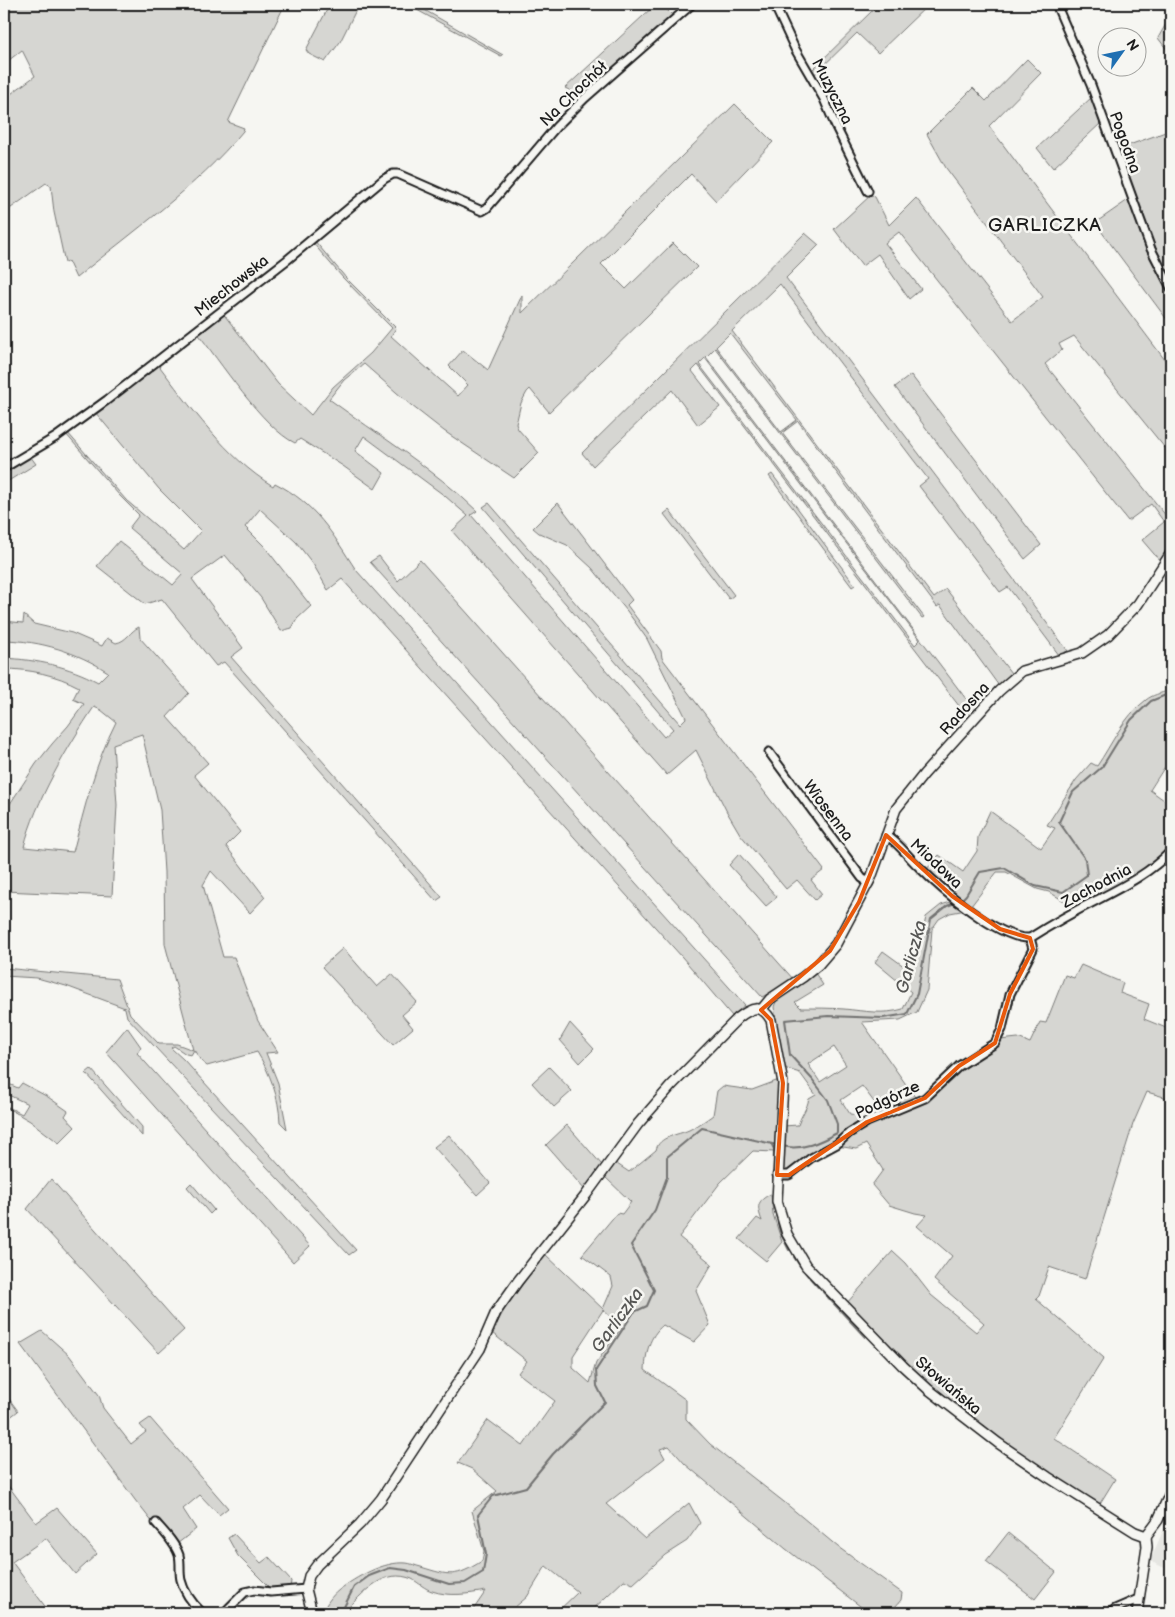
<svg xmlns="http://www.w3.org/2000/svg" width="1175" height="1617" viewBox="0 0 1175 1617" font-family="'Balsamiq Sans',sans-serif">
<rect width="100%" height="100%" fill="#f6f6f2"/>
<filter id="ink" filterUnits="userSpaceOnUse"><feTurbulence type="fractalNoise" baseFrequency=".02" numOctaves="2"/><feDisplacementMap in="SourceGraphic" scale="10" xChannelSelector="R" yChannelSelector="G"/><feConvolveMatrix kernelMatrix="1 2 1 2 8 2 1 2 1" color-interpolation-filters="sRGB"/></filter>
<g filter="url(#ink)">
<!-- built -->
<path fill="#e6e6e2" d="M1171,1512V1571L1150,1561Z"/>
<!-- green -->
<g fill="#d6d6d2" stroke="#797977" fill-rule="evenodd">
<path d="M4,4H285L228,122L244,128L243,131C198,186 131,233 76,278L68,261L65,263L54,212L51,186L46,183L4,213V99L35,76L22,50L4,64Z"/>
<path d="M330,4H359L340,42L325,62L309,54L306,50Z"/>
<path d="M406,4H414L503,55L501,56Z"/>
<path d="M656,4H661L672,15L584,97L565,88Z"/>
<path d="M879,4H929L878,53L857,33L814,75L811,71Z"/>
<path d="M1171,15V55L1158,38Z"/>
<path d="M1027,59L1041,73L989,126L1171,368V442L1165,448L1074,336L1059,344L1062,350L1045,364L1171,522V544L1160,561L1142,540L1164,522L1151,504L1128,521L899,232L885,243L921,289L909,299L878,254L862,266L834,229L871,195L875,197L889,225L916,198L1012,321L1043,297L946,168L927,134L973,88L986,101Z"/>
<path d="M1092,97L1101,123L1053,168L1037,148Z"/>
<path d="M735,104L773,142L716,201L691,174L601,264L626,289L673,243L697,267L549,412L530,389L527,392L521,403L516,424L518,429L539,453L514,478L444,431L412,406L364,364L344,380L329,399C378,435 433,468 477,511L471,515L664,737L673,729L483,507L489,503L680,724L686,718L647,639L627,611L592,568L567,545L539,533L533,528L558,503L632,600L627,605L661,651L662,658L824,870L811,880L822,894L815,900L797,880L786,889L740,834L727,812L696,750L667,775L452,531L468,516L445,496L364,436L355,451L384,473L375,489L343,466L300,439L295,443C263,428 219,360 196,331L222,312L278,384L311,415L333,387L371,353L392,328L343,278L312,242L314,240L346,278L396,328L391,336L458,396L468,385L449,366L463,350L488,370L522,295V313Z"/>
<path d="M1171,130V281L1150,236L1118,149Z"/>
<path d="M1128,200L1171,295V325L1095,223Z"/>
<path d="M805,233L819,245L786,278L1068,651L1059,655L1008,587L1000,592L919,486L928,479L780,284L732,331L934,598L946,589L1011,673L999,686L940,605L937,607L798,421L782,433L924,617L922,618L715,348L706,357L976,712L969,719L698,365L692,371L720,407L698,425L672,390L593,466L582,453ZM730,333L797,420L781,432L716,347ZM705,358L920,640L915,645L699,364Z"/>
<path d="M157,363C189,405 227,459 273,486L275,483C316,504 332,533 356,570L745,1005L732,1016L682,957L342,579L328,590L313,564L296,542L260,509L245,527L264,546L311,606L297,619L292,628L281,631L261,598L225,555L192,579L243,648L231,657L442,897L436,901L224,662L216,666L162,599L145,604L97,566L119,541L173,585L183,574L129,528L139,515L119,495L65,433L67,432L126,500L184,550L201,531L159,489L95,412Z"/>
<path d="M911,375L1041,545L1025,559L895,387Z"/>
<path d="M30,456L36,464L5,483L4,481V471Z"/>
<path d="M772,474L855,585L852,587L769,476Z"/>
<path d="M669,510L734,595L729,599L664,514Z"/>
<path d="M379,556L398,581L420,560L794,980L762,997L370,562Z"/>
<path d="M24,615L34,624L72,633L102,646L107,638L116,643C127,641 130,631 139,627L140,638L189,693L167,717L208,763L194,775L240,832L226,846L265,897L250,913L211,871L203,885L223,957H234L258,1021L278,1052L266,1053L278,1083L287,1129L280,1122C279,1097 270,1073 257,1052L207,1066L201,1061L194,1050L191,1055L186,1054L174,1046L171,1048L184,1060L356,1250L349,1255L127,1017L125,1008L66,986L37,978L4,976V968L117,979L130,1014L159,1044H177L193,1050L165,944L164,872L160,810L142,734L113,744L117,805L112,896L4,891V813L36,764L52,744L68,726L84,704L73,699L79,687C57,675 29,669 4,669V658C38,660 68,666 98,682L108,672C77,652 41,641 4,640V621L23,623ZM94,707L101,710L116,722C95,763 85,807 73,852L24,847C35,802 68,746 94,707Z"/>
<path d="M1171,681V760L1164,768L1150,790L1171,805V847L1149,867L1076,908L1049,892L1037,889L1006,872H997L971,906L925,871L939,855L963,872L977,851L978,837L990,811L1041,848L1055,828L1047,825L1076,780L1091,763L1097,766C1112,744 1123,717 1146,700C1152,695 1161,693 1168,691L1169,685Z"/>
<path d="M739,854L777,897L766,906L729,865Z"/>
<path d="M954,901L966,910L950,913L939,919L932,929L927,990L917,1012L900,1020L862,1022L917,1100L883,1114L862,1086L841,1100L850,1114L857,1115L859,1123C836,1137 808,1168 782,1172L784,1145L783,1126L798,1125C801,1115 807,1109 809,1099L816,1095L800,1073L787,1069L783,1064L774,1007L777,999L815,973L823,985L795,1002L801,1008C816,1008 830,1008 844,1009C865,1011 883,1015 903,1009L911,992L875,962L883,951L912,972L920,945L926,917L941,905ZM834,1047L846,1065L820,1082L808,1064Z"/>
<path d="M343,948L377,987L392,974L417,1002L402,1015L413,1028L393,1045L322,967Z"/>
<path d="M1081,965L1123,983L1120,993L1149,1004L1144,1019L1171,1030V1099L1147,1092L1133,1124L1085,1279L1049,1267L1039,1296L1036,1299L1104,1358L1054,1438L1115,1479L1099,1505L1000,1440L929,1385L846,1304L893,1251L906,1263L931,1295L976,1332L984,1323L934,1280L952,1256L917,1226L927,1215L915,1213L889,1205L872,1185L883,1170L866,1144L856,1149L837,1146L851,1134L933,1096L961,1066L997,1044L1000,1040L1018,1038L1030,1043L1040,1022L1046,1023L1065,975L1074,978Z"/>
<path d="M570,1023L594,1049L580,1063L560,1040Z"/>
<path d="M127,1027L141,1047L137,1053L310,1246L293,1262L106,1052Z"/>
<path d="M549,1067L572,1091L554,1107L532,1083Z"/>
<path d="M91,1069L142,1127V1136L86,1073Z"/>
<path d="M779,1080L774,1152L753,1151L720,1183L679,1237L712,1264L696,1291L710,1325L694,1342L663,1325C649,1337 646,1352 645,1370L686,1400V1419L710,1444L784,1502L838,1547L902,1593L901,1600L890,1613H869L786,1549L685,1464L669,1446L660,1449L665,1458L606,1504L645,1539L689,1503L700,1523L687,1541L665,1555L633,1584L624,1580L589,1613H556L578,1592L546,1566L527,1597L508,1613H471L486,1591C469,1594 449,1597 432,1591C425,1589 419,1583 412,1579C385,1568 366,1590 349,1607L351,1613H322V1611C327,1604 331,1596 339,1590C356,1577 384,1561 406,1563C410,1563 416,1566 421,1567C450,1576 455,1578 482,1561L484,1551L472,1511L497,1491L472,1469L458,1463L488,1420L523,1446L555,1401L518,1373L527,1361L492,1333L505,1308L545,1254L603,1309L613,1286L611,1277L582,1255L617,1213L622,1214L631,1202L604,1176L614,1162L629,1172L656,1150C659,1136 678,1135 689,1130C697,1126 705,1121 713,1115L717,1091L723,1086L752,1090ZM603,1310L622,1327L596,1363L590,1383L573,1368V1356Z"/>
<path d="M4,1082L18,1088L22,1083L48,1097L68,1111L65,1116L75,1127L59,1143L30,1121L4,1106V1105L22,1114L28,1104L4,1093Z"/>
<path d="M567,1125L602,1165L584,1189L546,1145Z"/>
<path d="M449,1135L490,1183L477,1195L434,1147Z"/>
<path d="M51,1179L184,1330L159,1353L27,1209Z"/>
<path d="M191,1183L214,1210L210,1214L187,1187Z"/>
<path d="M771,1194L773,1214L782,1242L766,1261L739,1239L757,1218L762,1221C757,1207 756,1201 771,1194Z"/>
<path d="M42,1331L69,1355L99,1395L103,1408L131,1444L146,1432L140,1425L150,1418L228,1508L219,1515L200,1495L183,1509L196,1529L177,1544L153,1523L135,1500L20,1344Z"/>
<path d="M4,1392L18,1411L4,1422Z"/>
<path d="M4,1480L36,1523L57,1508L97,1554L75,1574L46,1538L12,1562L50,1613H11L10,1612L5,1613L4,1612Z"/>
<path d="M1008,1533L1056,1572L1035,1599L986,1561Z"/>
<path d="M234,1534L261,1563L269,1557L291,1581L290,1589L270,1588L238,1556L228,1538Z"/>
</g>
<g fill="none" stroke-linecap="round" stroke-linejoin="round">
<!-- stream -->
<g stroke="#727271" stroke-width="2">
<path d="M962,899L966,895L980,872L1004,868L1035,886L1063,892L1087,875L1085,859L1059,822L1073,792L1102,767L1131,720L1151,701L1171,693"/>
<path d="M772,1145L774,1149L773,1185"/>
<path d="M782,1146C802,1151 820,1142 837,1133V1124L828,1100L812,1079L790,1055L785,1020L828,1016L883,1018L907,1014L917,994L931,919L947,906L955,903"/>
<path d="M774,1205L780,1232L789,1250"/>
<path d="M794,1257L800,1266"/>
<path d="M805,1272L808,1276"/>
<path d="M810,1278L818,1287"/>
<path d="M823,1292L865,1337"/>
<path d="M341,1613L354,1587L369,1576L390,1568L406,1570L449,1584L465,1583L483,1572L486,1554L478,1515L493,1496L526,1487L553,1454L605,1402L597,1386L596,1370L634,1312L647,1306L654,1290L631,1245L655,1210L667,1177V1157L702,1128L777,1145"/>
</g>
<!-- minor casing -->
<g stroke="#1c1c1c" stroke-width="11">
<g id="minor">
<path d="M774,4L795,49L824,99L836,127L868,191"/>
<path d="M1056,4L1091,85L1151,249L1171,288"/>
<path d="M4,468L56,437L107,400L287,260L384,179L393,174H398L482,211L487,208L556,127L585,98L692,4"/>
<path d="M769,752L862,878L869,883"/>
<path d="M886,835C899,843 908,857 919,867C940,888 999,940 1030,938C1052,924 1075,911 1097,900C1124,886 1150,873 1171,851"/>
<path d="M777,1175H789L811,1158L837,1144L849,1133L867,1122L925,1098L959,1066L995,1043L1002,1029L1010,994L1033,949L1030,938"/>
<path d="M156,1523C164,1532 175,1543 179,1555C181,1563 179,1572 181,1580C184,1593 193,1604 202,1613"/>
<path d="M224,1613L245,1592L254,1590L271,1592L306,1589"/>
<path d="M1111,1613L1115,1609L1138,1599"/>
</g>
</g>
<!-- tertiary casing -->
<g stroke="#1c1c1c" stroke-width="12">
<g id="tertiary">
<path d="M761,1010L770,999L803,977L818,965L836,944L871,878L896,809L924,774L999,691L1022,671L1082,653L1108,635L1138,604L1171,553"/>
<path d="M1146,1536L1158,1520L1171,1491"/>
<path d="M312,1613L306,1589L309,1576L317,1565L360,1524L381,1499L472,1361L480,1349L496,1312L518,1281L586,1195L638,1124L671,1086L738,1018C751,1008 761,1003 771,1020L783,1083L777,1201L787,1234L806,1266L903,1366L928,1389L998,1443L1048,1477L1135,1532L1146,1536"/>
<path d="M1137,1613L1147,1547L1146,1536"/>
</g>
</g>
<!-- minor -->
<use href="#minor" stroke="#f6f6f2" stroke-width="7"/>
<!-- tertiary -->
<use href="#tertiary" stroke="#f6f6f2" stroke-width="9"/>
</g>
</g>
<!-- marked area -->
<path fill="none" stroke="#e8590c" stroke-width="4" stroke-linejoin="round" d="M886,835L952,896L1000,929L1030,938L1033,949L1010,994L995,1043L959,1066L925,1098L867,1122L789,1175H777L783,1083L771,1020L761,1010L830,951L859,902Z"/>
<g text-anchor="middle" stroke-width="5" stroke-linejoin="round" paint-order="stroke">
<!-- street labels -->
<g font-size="16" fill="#1c1c1c" stroke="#f6f6f2">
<text transform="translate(833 91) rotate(63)" y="6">Muzyczna</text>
<text transform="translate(573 93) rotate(-44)" y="6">Na Chochół</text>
<text transform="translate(1126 142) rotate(70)" y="6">Pogodna</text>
<text transform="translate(231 285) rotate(-38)" y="6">Miechowska</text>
<text transform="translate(964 708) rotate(-48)" y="6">Radosna</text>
<text transform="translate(829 810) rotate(53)" y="6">Wiosenna</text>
<text transform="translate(937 863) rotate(43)" y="6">Miodowa</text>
<text transform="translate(1096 885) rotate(-28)" y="6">Zachodnia</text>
<text transform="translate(887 1099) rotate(-25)" y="6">Podgórze</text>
<text transform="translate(949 1385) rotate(40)" y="6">Słowiańska</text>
</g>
<!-- water labels -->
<g font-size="18" font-style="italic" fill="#565654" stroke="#f6f6f2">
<text transform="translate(911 957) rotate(-75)" y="6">Garliczka</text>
<text transform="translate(617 1320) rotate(-54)" y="6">Garliczka</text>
</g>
<!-- quarter labels -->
<g font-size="19" letter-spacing="1" fill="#1c1c1c" stroke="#f6f6f2">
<text x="1045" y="231">GARLICZKA</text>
</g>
</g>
<!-- margin -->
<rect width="1175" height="1617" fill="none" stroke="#f6f6f2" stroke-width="20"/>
<rect x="10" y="10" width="1155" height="1597" fill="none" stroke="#1c1c1c" stroke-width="2" filter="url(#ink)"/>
<!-- north arrow -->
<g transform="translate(1122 52) rotate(57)"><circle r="24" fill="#f6f6f2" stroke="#9f9f9c"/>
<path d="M0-4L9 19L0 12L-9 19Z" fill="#1f6fb2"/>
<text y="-8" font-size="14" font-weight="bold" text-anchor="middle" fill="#1c1c1c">N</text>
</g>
</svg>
